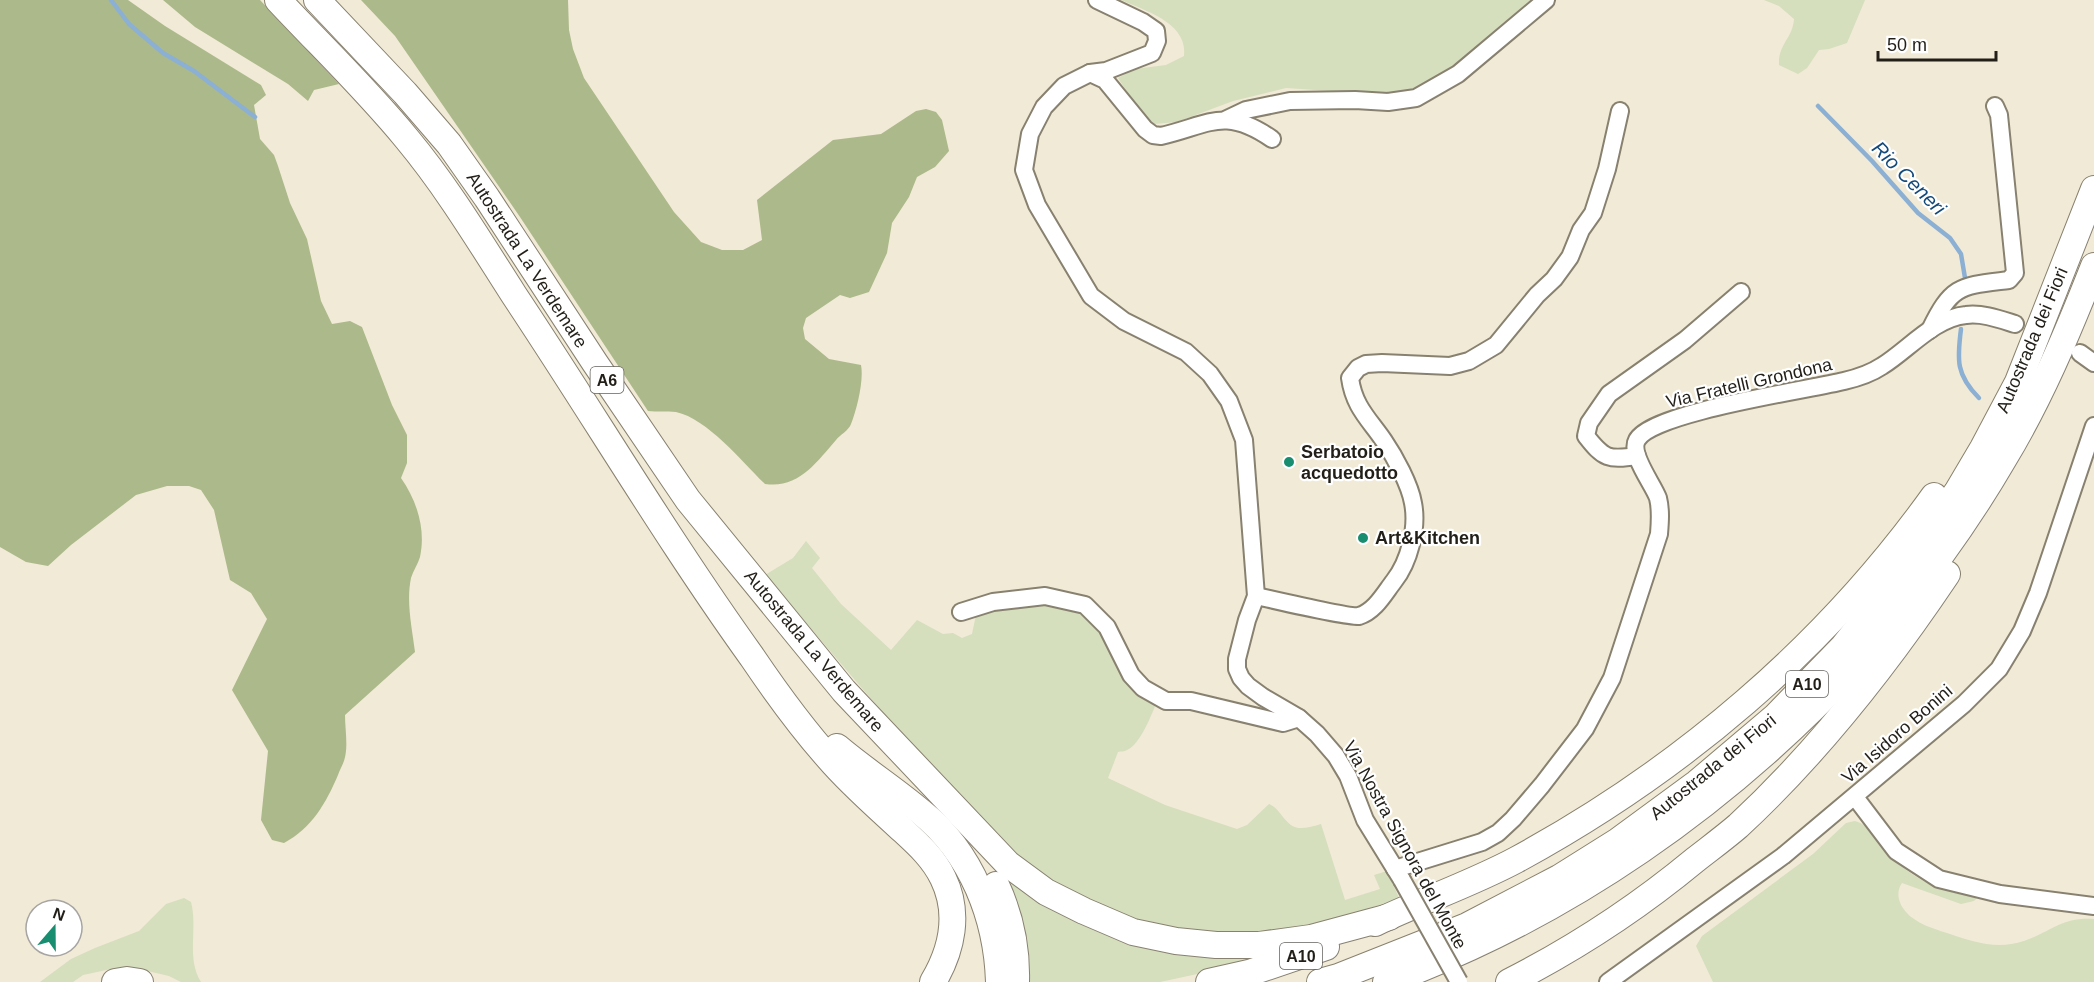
<svg xmlns="http://www.w3.org/2000/svg" width="2094" height="982" viewBox="0 0 2094 982" font-family="Helvetica,sans-serif">
<rect width="100%" height="100%" fill="#f1ead6"/>
<!-- green -->
<g fill="#d5debd">
<path d="M1121,0H1536L1483,46L1420,89L1391,95L1286,88L1233,101L1177,122L1154,124L1145,119L1118,78L1135,69L1166,65L1184,56C1188,23 1146,11 1121,0Z"/>
<path d="M1764,0H1865L1847,43L1829,49L1819,50L1807,68L1798,74L1779,65C1778,44 1793,38 1794,19L1779,6Z"/>
<path d="M806,541L820,558L812,568L841,604L891,650L917,620L943,634L953,633L962,638L972,634L976,615C1011,606 1084,593 1105,633C1110,643 1112,654 1116,664C1124,682 1140,693 1157,701C1152,714 1140,745 1127,750C1124,752 1121,751 1118,752L1108,778L1165,805L1237,829L1247,825L1269,804C1282,809 1285,828 1301,828C1307,828 1315,826 1321,824L1345,900L1380,889L1374,875L1387,871L1399,898L1317,927L1256,938L1192,932L1147,924L1097,906L1041,878L997,841L938,777L765,575L793,558Z"/>
<path d="M1855,821C1870,825 1878,843 1888,853C1915,882 1940,891 1978,897L1974,901L1961,904L1902,883C1895,893 1899,904 1906,912C1915,923 1934,929 1947,933C1973,942 1997,950 2024,941C2053,931 2061,917 2094,919V982H1713L1696,946L1702,936L1813,854L1846,823Z"/>
<path d="M999,867L1064,912L1270,953L1230,967L1160,982H1025Z"/>
<path d="M184,898L191,902C198,929 186,958 201,982H181L169,976L139,969H111L83,975L73,982H40L71,959L95,948L139,931L166,904Z"/>
</g>
<!-- forest -->
<g fill="#acb98a">
<path d="M0,0H128L165,26L261,85L266,95L254,105L260,139L274,155L278,166L290,203L307,239L321,301L332,324L350,321L362,327L392,405L407,435V463L401,478C417,501 426,529 420,557C418,564 413,571 411,578C406,602 412,628 415,652L345,715C345,728 348,745 345,757C344,763 340,769 338,775C326,803 312,828 284,843L272,840L261,820L268,751L232,690L267,619L251,593L230,580L214,510L201,490L189,486H167L136,495L71,545L48,566L26,562L0,547Z"/>
<path d="M163,0H260L339,84L314,90L308,101L288,84L195,27Z"/>
<path d="M361,0H568L569,30L573,49L584,78L674,212L701,242L722,250H743L762,240L757,200L833,140L881,134L916,111L926,109L936,112L942,120L949,151L935,167L917,177L909,197L892,223L887,253L869,292L850,298L840,295L806,318L803,328L805,339L829,359L861,365C864,380 857,409 851,424C849,430 840,435 836,440C816,463 798,489 765,484C742,462 708,419 676,412C667,411 657,412 648,411L520,217L395,36Z"/>
</g>
<g fill="none" stroke-linecap="round" stroke-linejoin="round">
<!-- stream -->
<g stroke="#8bb0d4" stroke-width="4.5">
<path d="M111,0L129,24L163,53L194,71L255,117"/>
<path d="M1818,106L1872,161L1918,213L1950,238L1961,254L1965,278"/>
<path d="M1961,329C1957,360 1956,375 1979,398"/>
</g>
<!-- minor casing -->
<g stroke="#888170" stroke-width="20">
<g id="minor">
<path d="M1097,0L1143,22L1156,31L1157,41L1152,53L1106,71L1090,73L1064,86L1044,107L1030,134L1024,170L1037,205L1091,296L1124,321L1186,352L1210,374L1229,401L1244,440L1256,596L1247,620L1237,659V669L1241,678L1248,686L1263,697L1299,718L1317,734L1336,756L1348,776L1365,820L1402,880"/>
<path d="M1090,73L1105,80L1145,129L1153,135L1161,136C1209,125 1224,106 1272,139"/>
<path d="M1227,119L1246,110L1290,101L1355,100L1388,102L1416,98L1458,74L1546,0"/>
<path d="M1930,330C1952,284 1961,286 2009,280L2015,273L1999,115L1995,106"/>
<path d="M2080,353L2094,363"/>
<path d="M1637,456C1608,460 1604,459 1586,436L1589,423L1609,394L1685,340L1741,292"/>
<path d="M1256,596C1270,599 1350,618 1359,616C1375,611 1384,594 1394,581C1409,562 1418,528 1413,503C1410,485 1395,457 1384,441C1369,419 1354,407 1350,378L1358,368L1366,364L1382,363L1450,366L1469,361L1496,345L1537,295L1554,279L1570,257L1581,230L1593,213L1607,169L1620,111"/>
<path d="M961,612L993,602L1045,596L1085,605L1107,627L1131,675L1143,688L1166,701H1191L1283,723L1299,718"/>
<path d="M1855,797L1896,851L1939,879L2000,894L2094,906"/>
<path d="M1395,869L1482,842L1498,833L1513,819L1542,785L1585,729L1612,678L1659,534C1660,522 1661,510 1658,498C1653,484 1629,454 1637,440C1652,412 1808,390 1844,381C1857,378 1870,374 1882,366C1908,350 1934,318 1966,315C1983,313 1999,319 2015,324"/>
<path d="M1608,982L1783,856L1964,704L1999,669L2022,631L2038,593L2094,426"/>
</g>
</g>
<!-- highway casing -->
<g stroke="#888170" stroke-width="28">
<g id="highway">
<path d="M278,0C321,46 367,90 407,139C447,187 480,242 514,295C594,415 668,540 752,657C777,694 804,731 834,764C853,785 874,804 895,823C913,840 932,855 943,878C960,913 952,950 933,982"/>
<path d="M317,0L405,93L449,144L487,198L595,363L688,500L844,691L1008,864L1046,892L1084,911L1133,932L1176,941L1216,945H1259L1311,938L1389,917"/>
<path d="M837,747C864,770 894,789 921,812C972,853 997,918 999,982"/>
<path d="M996,885C1010,915 1017,949 1016,982"/>
<path d="M1375,923C1421,901 1471,884 1516,860C1680,771 1825,648 1934,496"/>
<path d="M115,982L127,980L140,982"/>
<path d="M1209,982L1249,973L1326,947"/>
<path d="M1320,982L1338,977L1467,926L1559,878L1618,841L1697,783L1775,717L1843,647L1897,579L1957,492L1983,448L2018,382L2094,189"/>
<path d="M1386,982C1567,916 1727,803 1857,663C1870,649 1881,633 1893,618C1933,568 1971,515 2003,460C2040,399 2068,332 2094,266"/>
<path d="M1509,982C1576,948 1637,908 1695,860C1709,849 1724,838 1738,826C1818,752 1886,665 1947,574"/>
</g>
</g>
<!-- minor -->
<use href="#minor" stroke="#fff" stroke-width="16"/>
<!-- highway -->
<use href="#highway" stroke="#fff" stroke-width="26"/>
<!-- minor-bridge casing -->
<g stroke="#888170" stroke-width="20" stroke-linecap="butt">
<path id="minor-bridge" d="M1402,880L1459,982"/>
</g>
<!-- minor-bridge -->
<use href="#minor-bridge" stroke="#fff" stroke-width="16"/>
</g>
<!-- markers -->
<g fill="#198d6f" stroke="#fff" stroke-width="2">
<circle cx="1289" cy="462" r="6"/>
<circle cx="1363" cy="538" r="6"/>
</g>
<g text-anchor="middle" stroke-width="4.5" stroke-linejoin="round" paint-order="stroke">
<!-- shield labels -->
<g fill="#fff" stroke="#64625d" stroke-width="1.5">
<rect x="590.5" y="367" width="33" height="26" rx="4.5"/>
<rect x="1786" y="671" width="42" height="26" rx="4.5"/>
<rect x="1280" y="943" width="42" height="26" rx="4.5"/>
</g>
<g font-size="16" font-weight="bold" fill="#221f18">
<text x="607" y="386">A6</text>
<text x="1807" y="690">A10</text>
<text x="1301" y="962">A10</text>
</g>
<!-- street labels -->
<g font-size="18" fill="#221f18" stroke="#fff">
<text transform="translate(527 260) rotate(57)" y="6">Autostrada La Verdemare</text>
<text transform="translate(2032 340) rotate(-67)" y="6">Autostrada dei Fiori</text>
<text transform="translate(1749 383) rotate(-13)" y="6">Via Fratelli Grondona</text>
<text transform="translate(814 651) rotate(50)" y="6">Autostrada La Verdemare</text>
<text transform="translate(1897 734) rotate(-41)" y="6">Via Isidoro Bonini</text>
<text transform="translate(1713 767) rotate(-39)" y="6">Autostrada dei Fiori</text>
<text transform="translate(1405 845) rotate(61)" y="6">Via Nostra Signora del Monte</text>
</g>
<!-- poi labels -->
<g font-size="18" font-weight="bold" fill="#221f18" stroke="#fff" text-anchor="start">
<text x="1301" y="458">Serbatoio<tspan x="1301" dy="21">acquedotto</tspan></text>
<text x="1375" y="544">Art&amp;Kitchen</text>
</g>
<!-- water labels -->
<g font-size="20" font-style="italic" fill="#144a79" stroke="#fff">
<text transform="translate(1909 178) rotate(45)" y="7">Rio Ceneri</text>
</g>
</g>
<!-- north arrow -->
<g transform="translate(54 928) rotate(20)"><circle r="28" fill="#ffffff" stroke="#a7a5a3" stroke-width="1.5"/>
<path d="M0-4.5L10 22L0 15L-10 22Z" fill="#198d6f"/>
<text y="-9" font-size="16" font-weight="bold" text-anchor="middle" fill="#221f18">N</text>
</g>
<!-- scale -->
<path d="M1878 51v9h118v-9" fill="none" stroke="#221f18" stroke-width="3"/>
<text x="1887" y="51" font-size="18" fill="#221f18" stroke="#ffffff" stroke-width="4.5" paint-order="stroke">50 m</text>
</svg>
